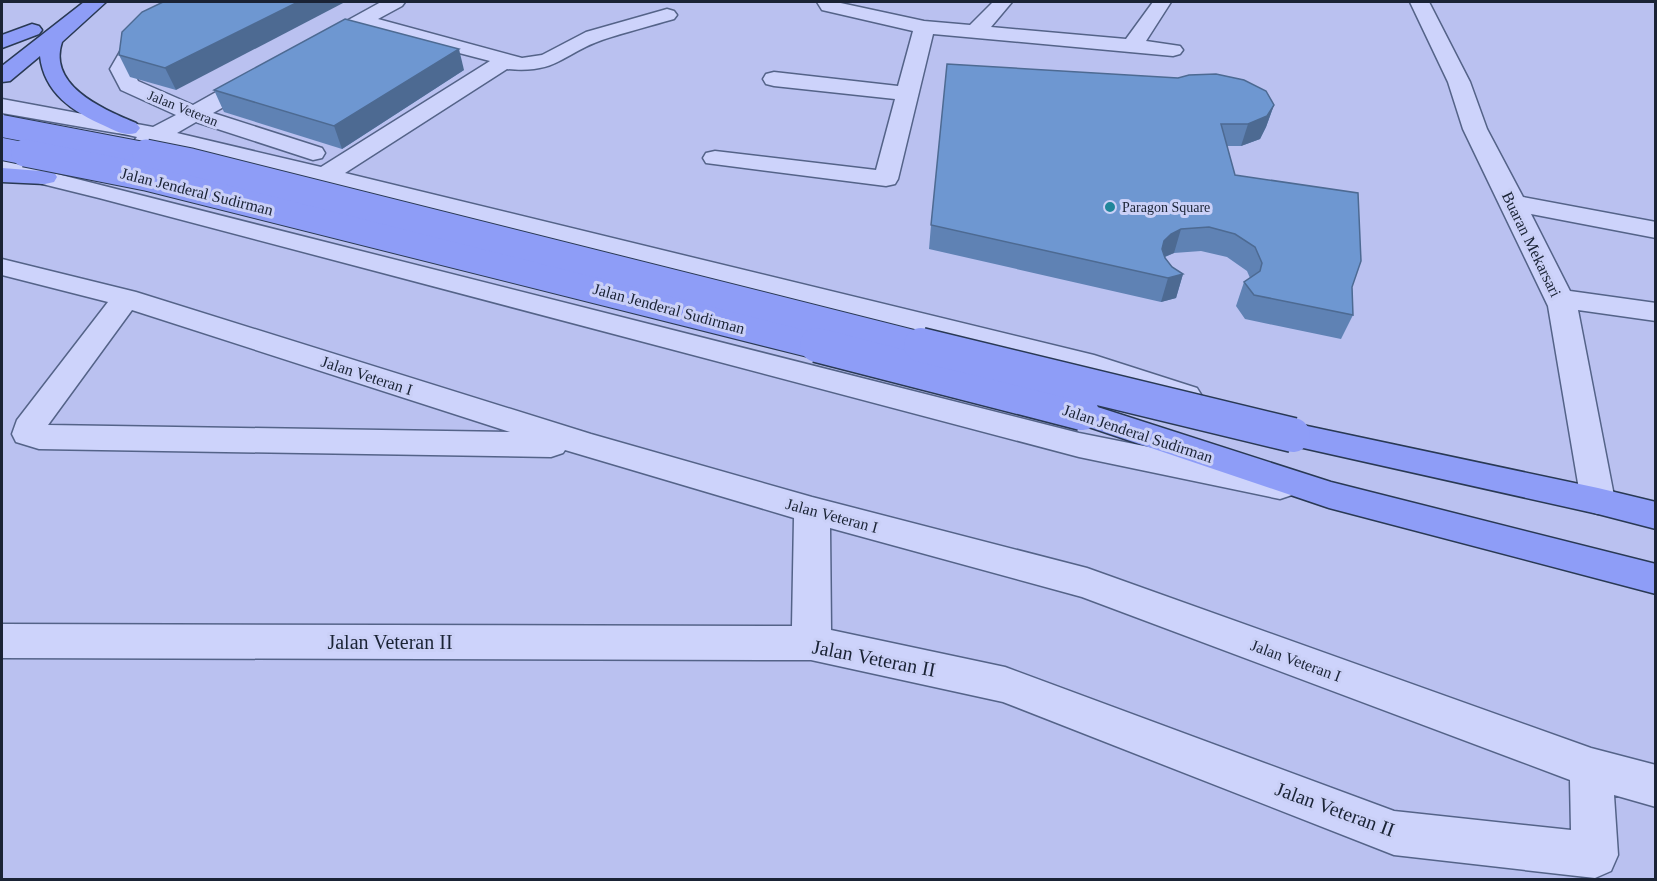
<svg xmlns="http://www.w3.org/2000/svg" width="1657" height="881" viewBox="0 0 1657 881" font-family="Georgia,serif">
<rect width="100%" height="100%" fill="#bac1f0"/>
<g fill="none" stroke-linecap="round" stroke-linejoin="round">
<!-- minor casing -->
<g stroke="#546388" stroke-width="3">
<g id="minor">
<path d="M172,2H193L141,50L132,69L138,81L193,105L250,73L258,71L266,73L269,78L266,83L213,113L322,148L325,153L322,158L313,160L196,122L177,133L321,167L490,61L363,28C348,36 329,53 312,48L309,44L312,40L381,2H405L402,6L378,19L522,58L542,55L586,32L667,9L674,11L677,15L674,19C650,26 626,32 602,40C562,54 557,74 507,69L345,173L1094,355L1197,388L1202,396L1197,404L1186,407L1086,373L160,143L146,148L138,146L134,141L137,137L128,135L2,113V99L153,127L176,115L121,90L110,69L125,43Z"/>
<path d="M817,2H836L924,21L970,25L993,2H1012L991,27L1126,39L1153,2H1171L1146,41L1180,46L1183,50L1180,54L1173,56L933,34L898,179L895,184L886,186L706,163L703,158L706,153L715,151L876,170L895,99L774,86L766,84L763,79L766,74L774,72L898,86L913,31L822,10Z"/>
<path d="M1410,2H1429L1470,82L1487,129L1523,197L1656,222V238L1531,214L1570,291L1656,303V321L1578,310L1615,501L1610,510L1598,514L1586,510L1581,501L1548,306L1463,129L1448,82Z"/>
<path d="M2,160L1079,433L1280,473L1292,477L1297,486L1292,495L1280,499L1079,457L99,198L2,174Z"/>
<path d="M2,259L136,292L591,434L812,497L1087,568L1591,748L1656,765V807L1614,795L1618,855L1611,871L1595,878L1394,855L1003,702L811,660L2,658V624L792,626L794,518L565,450L563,453L551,457L39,449L16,442L12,434L17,420L108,302L2,275ZM132,310L510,432L48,425ZM830,528L1082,597L1570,780L1571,830L1394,811L1005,667L831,630Z"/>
</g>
</g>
<!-- major casing -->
<g stroke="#293954" stroke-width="3">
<g id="major">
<path d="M84,2H106L62,42C47,87 106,110 136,123L140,128L136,133C124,136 116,131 105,126C73,112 44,93 40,56L10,81L2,82V66Z"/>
<path d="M32,24L39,26L42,30L39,34L2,48V35Z"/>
<path d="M2,168L54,172L57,177L54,182L45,184L2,182Z"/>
<path d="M1082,402L1331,482L1656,564V594L1329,508L1071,421L1066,413L1071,405Z"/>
<path d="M1293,423L1598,488L1656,502V529L1598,514L1281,443L1277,435L1281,427Z"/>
</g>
</g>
<!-- minor -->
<use href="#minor" fill="#cdd3fb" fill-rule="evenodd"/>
<!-- major -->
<use href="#major" fill="#8e9df7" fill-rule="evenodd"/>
<!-- major-bridge-far2 casing -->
<g stroke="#293954" stroke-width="24" stroke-linecap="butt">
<g id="major-bridge-far2">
<path d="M2,126L154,155"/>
<path d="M2,149L32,155"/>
</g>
</g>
<!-- major-bridge-far1 casing -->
<g stroke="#293954" stroke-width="29" stroke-linecap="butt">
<g id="major-bridge-far1">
<path d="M25,153L146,177L823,347"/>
<path d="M146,153L191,162L927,347"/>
</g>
</g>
<!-- major-bridge casing -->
<g stroke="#293954" stroke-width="37" stroke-linecap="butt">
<g id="major-bridge">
<path d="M817,345L1082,413"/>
<path d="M921,345L1293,435"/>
</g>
</g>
<!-- major-bridge-far2 -->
<use href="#major-bridge-far2" stroke="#8e9df7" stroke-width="22"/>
<!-- major-bridge-far1 -->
<use href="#major-bridge-far1" stroke="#8e9df7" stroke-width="27"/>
<!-- major-bridge -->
<use href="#major-bridge" stroke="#8e9df7" stroke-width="34"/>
</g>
<!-- wall -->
<g fill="#5f82b4">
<path d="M163,2L176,90L130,77L119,55Z"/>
<path d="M464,70L342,149L224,112L214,90Z"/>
<path d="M1274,105L1266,127L1260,139L1241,146H1227L1235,175L1352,287L1353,315L1341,339L1245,319L1236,306L1244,282L1250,278L1247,271L1227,257L1201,251L1174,253L1165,257L1172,267L1183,274L1176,298L1161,302L929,249L931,225Z"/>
</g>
<!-- shaded-wall -->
<g fill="#4d6a92">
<path d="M298,2H345L176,90L165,68Z"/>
<path d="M459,49L464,70L342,149L334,126Z"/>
<path d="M1274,105L1266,127L1260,139L1241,146L1248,124Z"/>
<path d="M1181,229L1174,253L1164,257L1158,264L1164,241L1171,234Z"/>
<path d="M1183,274L1176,298L1161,302L1168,278Z"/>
</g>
<!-- building -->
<g fill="#6e97d1" stroke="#4d6a92" stroke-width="1.5">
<path d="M163,2H298L165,68L119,55L122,32L142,12Z"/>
<path d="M345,19L459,49L334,126L214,90Z"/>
<path d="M947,64L1178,78L1189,75L1216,74L1244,80L1266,91L1274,105L1267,116L1248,124H1221L1235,175L1358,193L1361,261L1352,287L1353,315L1254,295L1244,282L1260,271L1262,263L1255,247L1235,234L1209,227L1181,229L1171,234L1164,241L1162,249L1165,258L1172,267L1183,274L1168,278L931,225Z"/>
</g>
<!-- markers -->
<circle fill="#20869a" stroke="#cad0f7" stroke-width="2" cx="1110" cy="207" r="6"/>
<g text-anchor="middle" stroke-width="6" stroke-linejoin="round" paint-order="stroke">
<!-- far-street labels -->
<g font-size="14" fill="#1a2335" stroke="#cad0f7">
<text transform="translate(183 108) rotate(22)" y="5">Jalan Veteran</text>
</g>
<!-- far-poi labels -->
<g font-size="14" fill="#1a2335" stroke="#cad0f7" text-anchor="start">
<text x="1122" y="212">Paragon Square</text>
</g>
<!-- street labels -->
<g font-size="16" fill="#1a2335" stroke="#cad0f7">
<text transform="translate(197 191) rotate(14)" y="6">Jalan Jenderal Sudirman</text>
<text transform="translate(1532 244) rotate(64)" y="6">Buaran Mekarsari</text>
<text transform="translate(669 308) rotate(15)" y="6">Jalan Jenderal Sudirman</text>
<text transform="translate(367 375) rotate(18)" y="6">Jalan Veteran I</text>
<text transform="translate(1138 433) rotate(18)" y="6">Jalan Jenderal Sudirman</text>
<text transform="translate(832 515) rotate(15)" y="6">Jalan Veteran I</text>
<text transform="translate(1296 660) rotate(20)" y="6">Jalan Veteran I</text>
</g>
<!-- near-street labels -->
<g font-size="20" fill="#1a2335" stroke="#cad0f7">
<text x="390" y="649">Jalan Veteran II</text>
<text transform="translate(874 658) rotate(11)" y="7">Jalan Veteran II</text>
<text transform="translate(1335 809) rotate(20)" y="7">Jalan Veteran II</text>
</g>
</g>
<!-- border -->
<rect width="1657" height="881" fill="none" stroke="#1a2335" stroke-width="6"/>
</svg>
